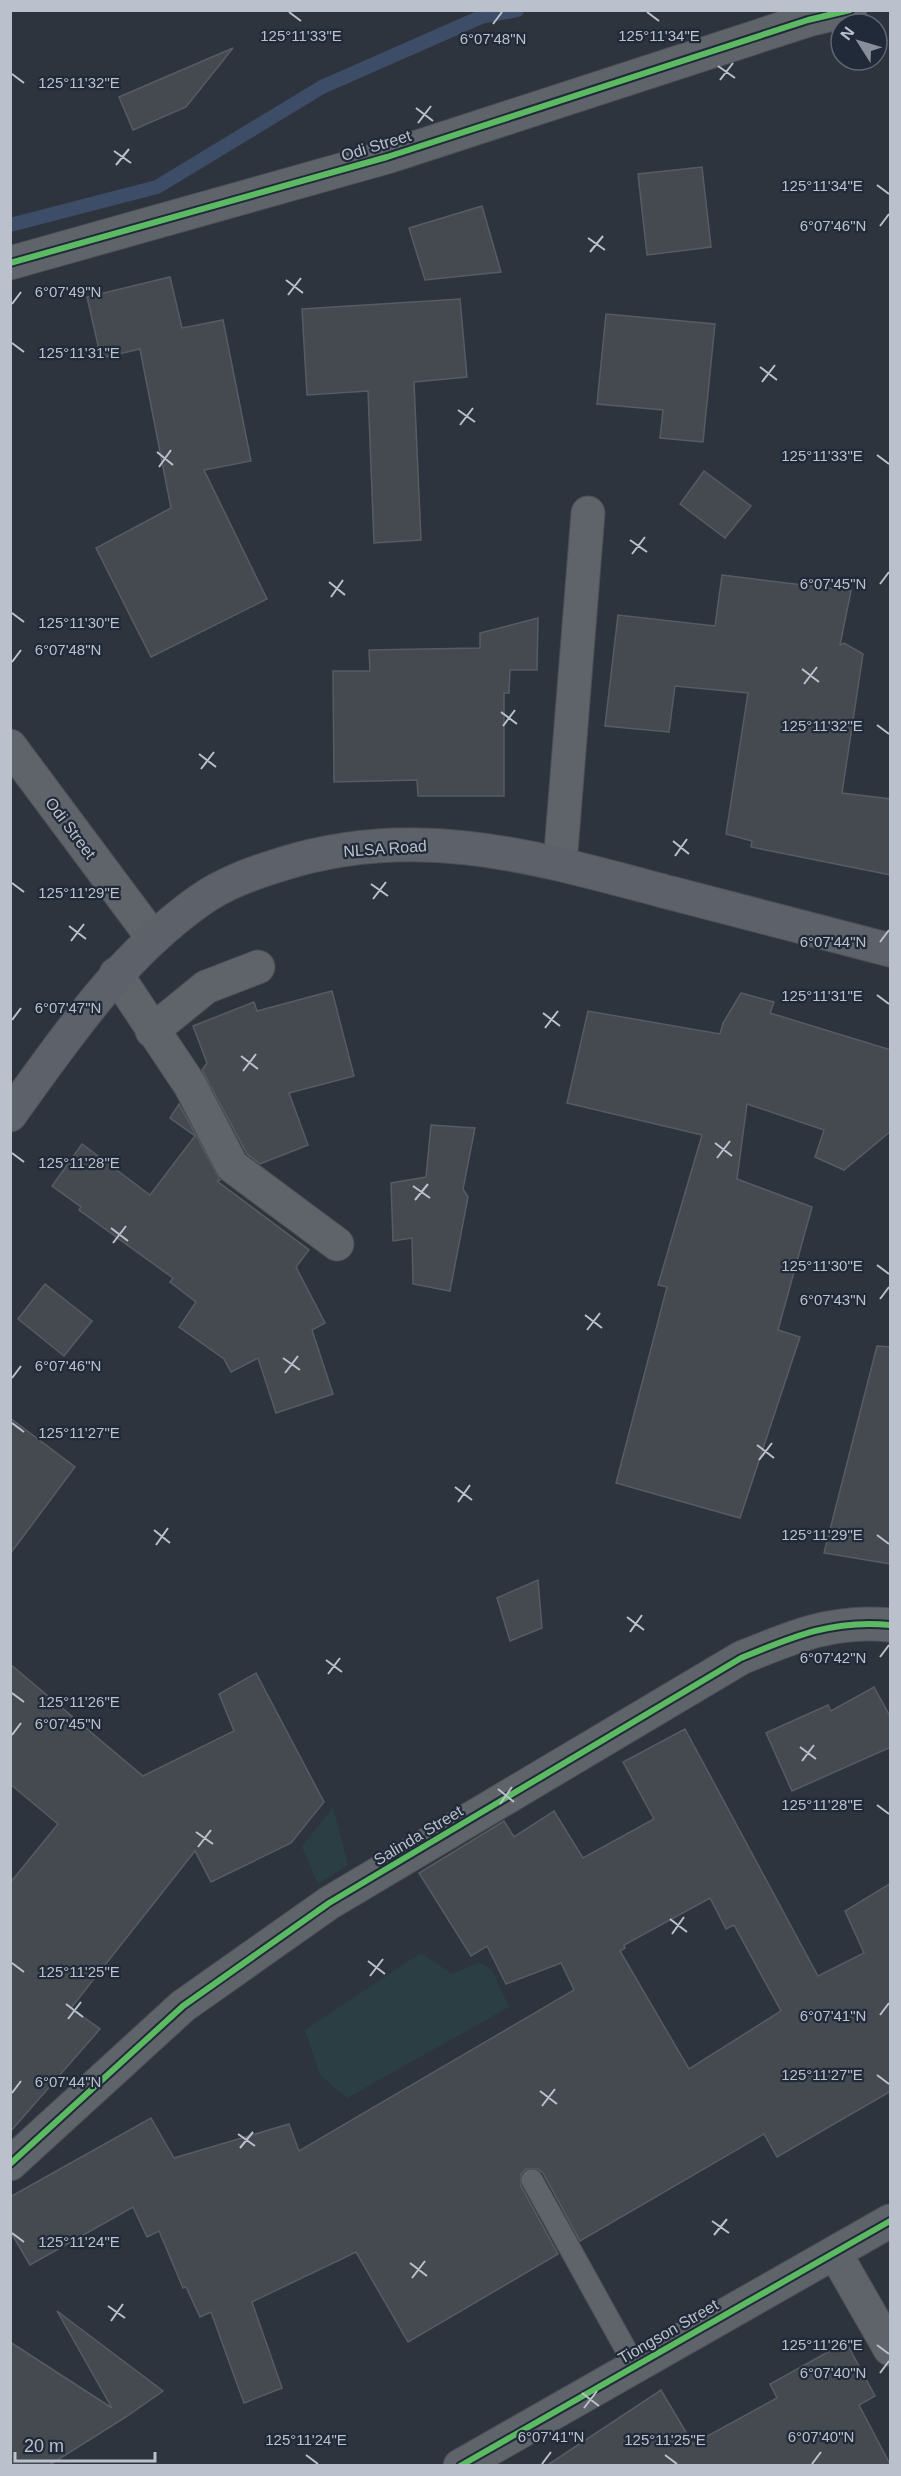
<svg xmlns="http://www.w3.org/2000/svg" width="901" height="2476" viewBox="0 0 901 2476" font-family="Arial,sans-serif">
<rect width="100%" height="100%" fill="#2e343d"/>
<!-- green -->
<g fill="#2b3e43">
<path d="M333,1807L348,1865L318,1884L302,1847Z"/>
<path d="M421,1953L452,1974L479,1962L492,1970L509,2007L347,2098L320,2075L305,2030Z"/>
</g>
<g fill="none" stroke-linecap="round" stroke-linejoin="round">
<!-- stream -->
<path stroke="#3d4d67" stroke-width="14" d="M10,225L157,187L322,87L481,17L517,10"/>
</g>
<!-- building -->
<g fill="#454a51" stroke="#575c64" stroke-width="1.5" fill-rule="evenodd">
<path d="M233,48L186,107L133,130L119,97Z"/>
<path d="M702,167L711,247L647,255L638,174Z"/>
<path d="M482,206L501,272L425,280L409,228Z"/>
<path d="M170,277L182,328L223,320L251,461L204,470L267,599L151,657L96,548L171,508L140,349L101,358L87,297Z"/>
<path d="M460,299L467,377L414,382L421,540L374,543L368,391L307,395L302,309Z"/>
<path d="M606,314L715,324L703,442L660,438L663,410L597,404Z"/>
<path d="M704,471L751,506L725,538L680,504Z"/>
<path d="M722,575L851,591L840,645L844,643L863,654L842,793L891,799V875L751,847L752,841L726,834L748,693L675,686L669,732L605,726L618,615L715,626Z"/>
<path d="M538,618L537,670H510L509,693H504V796H418L417,780L334,782L333,671H370L369,650L480,648V633Z"/>
<path d="M332,991L354,1076L289,1093L308,1145L260,1164L247,1154L202,1070L207,1063L193,1026L254,1002L257,1011Z"/>
<path d="M741,993L774,1002L770,1013L891,1050V1131L844,1170L815,1157L824,1130L747,1104L737,1179L812,1207L778,1330L800,1337L740,1518L616,1483L667,1287L658,1285L702,1135L567,1103L588,1011L720,1034L723,1023Z"/>
<path d="M179,1104L220,1180L217,1181L309,1250L296,1267L325,1323L312,1330L333,1394L276,1413L258,1358L231,1372L224,1359L179,1327L196,1302L170,1282L173,1278L79,1210L81,1207L52,1186L82,1144L150,1195L195,1136L170,1118Z"/>
<path d="M431,1125L475,1128L463,1189L468,1197L450,1291L413,1284L412,1238L393,1241L391,1183L426,1177Z"/>
<path d="M45,1284L92,1321L64,1356L18,1319Z"/>
<path d="M877,1346L891,1347V1564L824,1553Z"/>
<path d="M10,1418L75,1467L10,1554Z"/>
<path d="M538,1580L542,1628L510,1641L497,1598Z"/>
<path d="M10,1664L143,1776L234,1731L219,1694L256,1673L324,1802L291,1843L211,1882L195,1851L71,2008L100,2029L10,2132V1883L58,1824L10,1784Z"/>
<path d="M874,1687L891,1718V1747L792,1791L766,1733L828,1705L831,1711Z"/>
<path d="M685,1729L818,1976L864,1953L845,1911L891,1883V2091L777,2157L764,2134L580,2241L543,2173L538,2169H526L521,2174V2186L558,2254L408,2342L356,2252L252,2302L282,2388L244,2403L211,2312L200,2317L186,2287L183,2288L159,2231L147,2237L133,2207L30,2265L10,2231V2197L151,2118L174,2158L289,2124L299,2151L574,1990L561,1963L506,1984L487,1946L471,1956L419,1873L504,1821L514,1837L554,1811L583,1858L654,1819L623,1762ZM710,1898L726,1929L734,1925L781,2011L689,2069L620,1951L625,1948L624,1945Z"/>
<path d="M57,2311L163,2391L126,2417L48,2466H10V2342L112,2408Z"/>
<path d="M846,2342L875,2396L859,2405L891,2466H546L661,2390L693,2444L777,2398L770,2384Z"/>
</g>
<g fill="none" stroke-linecap="round" stroke-linejoin="round">
<!-- service casing -->
<g stroke="#4b4f55" stroke-width="23">
<path id="service" d="M532,2180L635,2366"/>
</g>
<!-- minor casing -->
<g stroke="#4b4f55" stroke-width="35">
<g id="minor">
<path d="M10,263L387,157L808,20L850,10"/>
<path d="M10,746L153,938"/>
<path d="M560,864L588,513"/>
<path d="M116,974L190,1085L232,1166L337,1244"/>
<path d="M152,1031L206,987L258,967"/>
<path d="M10,2164L183,2006L329,1903L741,1658C792,1637 834,1619 890,1625"/>
<path d="M835,2253L890,2349"/>
</g>
</g>
<!-- tertiary casing -->
<g stroke="#4b4f55" stroke-width="35">
<path id="tertiary" d="M460,2466L890,2221"/>
</g>
<!-- secondary casing -->
<g stroke="#4b4f55" stroke-width="35">
<path id="secondary" d="M10,1115C67,1036 120,957 199,901C224,883 253,873 282,864C419,821 538,858 671,893C744,912 817,931 890,950"/>
</g>
<!-- service -->
<use href="#service" stroke="#5f636a" stroke-width="21"/>
<!-- minor -->
<use href="#minor" stroke="#5f636a" stroke-width="33"/>
<!-- tertiary -->
<use href="#tertiary" stroke="#5f636a" stroke-width="33"/>
<!-- secondary -->
<use href="#secondary" stroke="#5d6169" stroke-width="33"/>
<!-- cycleway casing -->
<g stroke="#212a38" stroke-width="10">
<g id="cycleway">
<path d="M10,263L387,157L808,20L850,10"/>
<path d="M10,2164L183,2006L329,1903L741,1658C792,1637 834,1619 890,1625"/>
<path d="M460,2466L890,2221"/>
</g>
</g>
<!-- cycleway -->
<use href="#cycleway" stroke="#5cba63" stroke-width="6"/>
</g>
<!-- ticks -->
<path fill="none" stroke="#bac0cc" stroke-width="2" d="M289,12L301,21M647,12L659,21M493,24L502,12M718,66L735,78M12,74L24,83M720,80L733,63M416,108L433,121M418,123L431,106M114,151L131,163M116,165L129,149M877,185L889,194M880,226L889,214M588,238L605,250M590,252L603,236M286,280L303,293M288,295L301,278M12,304L21,292M12,343L24,352M760,367L777,380M762,382L775,365M458,410L475,422M460,425L473,408M157,452L173,465M877,455L889,464M159,467L171,450M630,540L647,552M632,554L645,537M329,582L345,595M880,584L889,572M331,597L343,580M12,613L24,622M12,662L21,650M802,669L819,682M804,684L817,667M501,712L517,724M877,725L889,734M503,726L515,710M199,754L216,767M201,769L214,752M673,841L689,854M675,856L687,839M12,883L24,892M371,884L388,896M373,899L386,882M69,926L86,939M71,941L84,924M880,942L889,930M877,995L889,1004M543,1013L560,1026M12,1020L21,1008M545,1028L558,1011M241,1056L258,1069M243,1071L256,1054M715,1143L732,1156M12,1153L24,1162M717,1158L730,1141M413,1186L430,1198M415,1200L428,1184M111,1228L128,1241M113,1243L126,1226M877,1265L889,1274M880,1299L889,1287M585,1315L602,1328M587,1330L600,1313M283,1358L300,1370M285,1373L298,1356M12,1378L21,1366M12,1423L24,1432M757,1445L774,1458M759,1460L772,1443M455,1487L472,1500M458,1502L470,1485M154,1530L170,1543M877,1535L889,1544M156,1545L168,1528M627,1617L644,1630M630,1632L642,1615M880,1657L889,1645M326,1660L342,1672M328,1674L340,1658M12,1693L24,1702M12,1735L21,1723M800,1747L816,1759M802,1761L814,1745M498,1789L514,1802M500,1804L512,1787M877,1805L889,1814M196,1832L213,1844M198,1847L211,1830M670,1919L687,1932M672,1934L684,1917M368,1961L385,1974M12,1963L24,1972M370,1976L383,1959M66,2004L83,2017M880,2015L889,2003M68,2019L81,2002M877,2075L889,2084M540,2091L557,2104M12,2093L21,2081M542,2106L555,2089M238,2134L255,2146M240,2148L253,2132M712,2221L729,2233M12,2233L24,2242M714,2235L727,2219M410,2263L427,2276M412,2278L425,2261M108,2306L125,2318M111,2321L123,2304M877,2345L889,2354M880,2373L889,2361M582,2393L599,2406M584,2408L597,2391M306,2455L318,2464M665,2455L677,2464M542,2464L551,2452M812,2464L821,2452"/>
<g text-anchor="middle" stroke-width="4.5" stroke-linejoin="round" paint-order="stroke">
<!-- street labels -->
<g font-size="16" fill="#bac0cc" stroke="#212a38">
<text transform="translate(376 145) rotate(-17)" y="6">Odi Street</text>
<text transform="translate(71 828) rotate(53)" y="6">Odi Street</text>
<text transform="translate(385 848) rotate(-4)" y="6">NLSA Road</text>
<text transform="translate(418 1835) rotate(-31)" y="6">Salinda Street</text>
<text transform="translate(668 2331) rotate(-30)" y="6">Tiongson Street</text>
</g>
</g>
<g font-size="15" text-anchor="middle" fill="#bac0cc" stroke="#212a38" stroke-width="4.5" stroke-linejoin="round" paint-order="stroke">
<text x="301" y="41">125°11'33"E</text>
<text x="659" y="41">125°11'34"E</text>
<text x="493" y="44">6°07'48"N</text>
<text x="79" y="88">125°11'32"E</text>
<text x="822" y="191">125°11'34"E</text>
<text x="833" y="231">6°07'46"N</text>
<text x="68" y="297">6°07'49"N</text>
<text x="79" y="358">125°11'31"E</text>
<text x="822" y="461">125°11'33"E</text>
<text x="833" y="589">6°07'45"N</text>
<text x="79" y="628">125°11'30"E</text>
<text x="68" y="655">6°07'48"N</text>
<text x="822" y="731">125°11'32"E</text>
<text x="79" y="898">125°11'29"E</text>
<text x="833" y="947">6°07'44"N</text>
<text x="822" y="1001">125°11'31"E</text>
<text x="68" y="1013">6°07'47"N</text>
<text x="79" y="1168">125°11'28"E</text>
<text x="822" y="1271">125°11'30"E</text>
<text x="833" y="1305">6°07'43"N</text>
<text x="68" y="1371">6°07'46"N</text>
<text x="79" y="1438">125°11'27"E</text>
<text x="822" y="1540">125°11'29"E</text>
<text x="833" y="1663">6°07'42"N</text>
<text x="79" y="1707">125°11'26"E</text>
<text x="68" y="1729">6°07'45"N</text>
<text x="822" y="1810">125°11'28"E</text>
<text x="79" y="1977">125°11'25"E</text>
<text x="833" y="2021">6°07'41"N</text>
<text x="822" y="2080">125°11'27"E</text>
<text x="68" y="2087">6°07'44"N</text>
<text x="79" y="2247">125°11'24"E</text>
<text x="822" y="2350">125°11'26"E</text>
<text x="833" y="2378">6°07'40"N</text>
<text x="551" y="2442">6°07'41"N</text>
<text x="821" y="2442">6°07'40"N</text>
<text x="306" y="2445">125°11'24"E</text>
<text x="665" y="2445">125°11'25"E</text>
</g>
<!-- border -->
<rect width="901" height="2476" fill="none" stroke="#bac0cc" stroke-width="24"/>
<!-- north arrow -->
<g transform="translate(859 42) rotate(307)"><circle r="28" fill="#212a38" stroke="#5e6673" stroke-width="1.5"/>
<path d="M0-4.5L10 22L0 15L-10 22Z" fill="#898f9a"/>
<text y="-9" font-size="16" font-weight="bold" text-anchor="middle" fill="#bac0cc">N</text>
</g>
<!-- scale -->
<path d="M15 2452v9h140v-9" fill="none" stroke="#bac0cc" stroke-width="3"/>
<text x="24" y="2452" font-size="18" fill="#bac0cc" stroke="#212a38" stroke-width="4.5" paint-order="stroke">20 m</text>
</svg>
